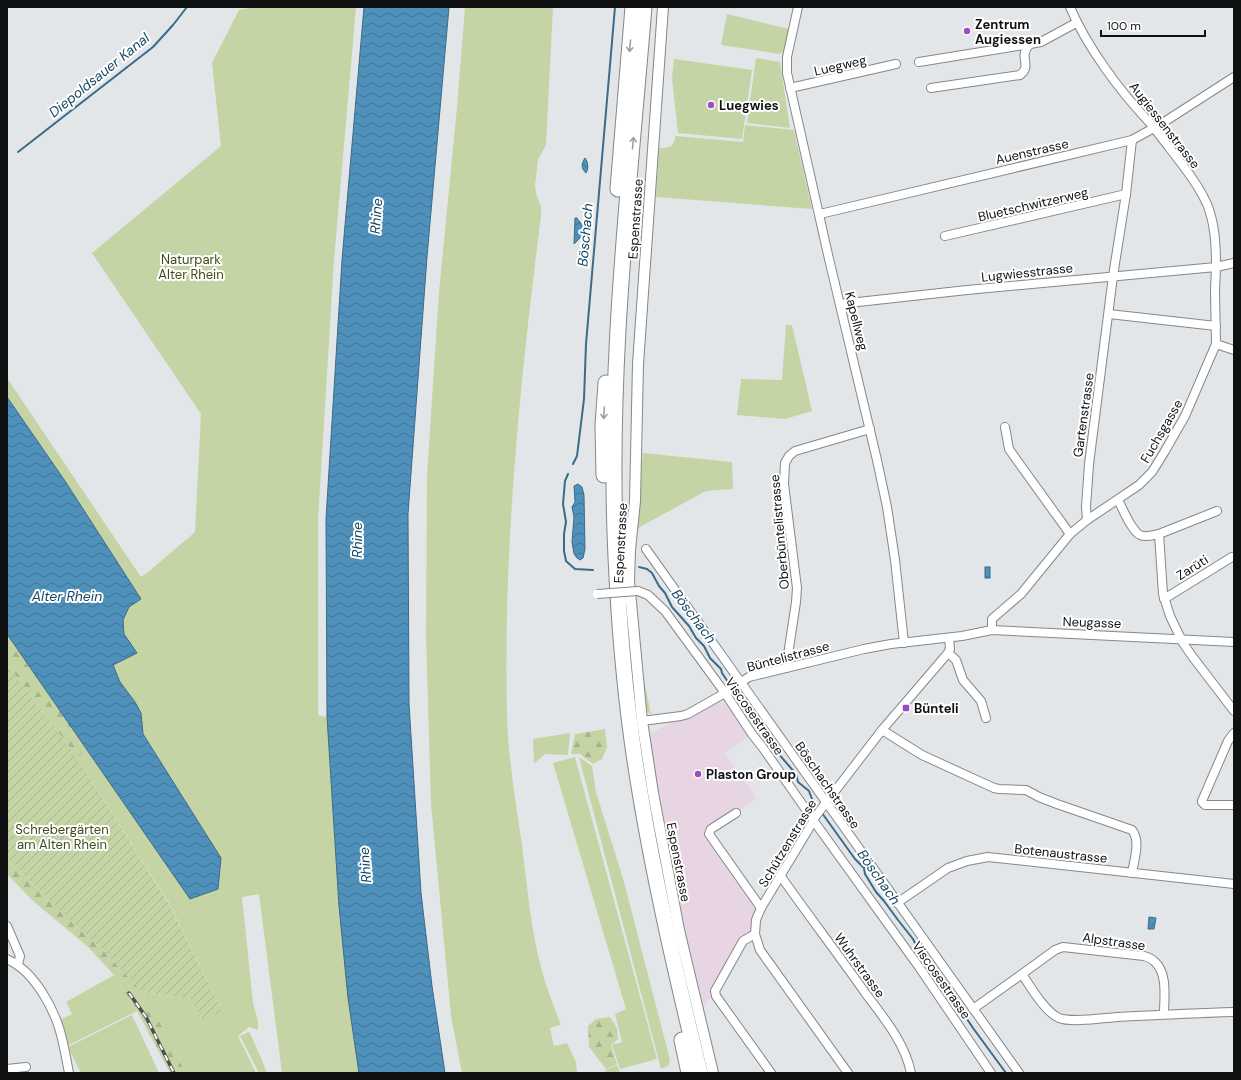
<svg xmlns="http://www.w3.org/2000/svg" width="1241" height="1080" viewBox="0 0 1241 1080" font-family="'DM Sans',sans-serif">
<defs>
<pattern id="forest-firs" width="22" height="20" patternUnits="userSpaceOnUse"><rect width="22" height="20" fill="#c5d4a4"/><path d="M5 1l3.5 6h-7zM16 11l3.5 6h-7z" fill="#a8b58c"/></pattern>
<pattern id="garden-furrows" width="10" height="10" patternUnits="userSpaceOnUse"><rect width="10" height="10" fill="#c5d4a4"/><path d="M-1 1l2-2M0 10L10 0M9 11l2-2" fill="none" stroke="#a8b58c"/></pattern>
<pattern id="water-waves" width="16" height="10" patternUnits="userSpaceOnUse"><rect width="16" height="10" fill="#4f91bb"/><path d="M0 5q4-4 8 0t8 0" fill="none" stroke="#407597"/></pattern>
</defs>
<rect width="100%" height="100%" fill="#e3e6e8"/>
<!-- industrial -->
<path fill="#e8d5e4" d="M725,693L752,734L725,753L757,798L709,834L761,908L750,936L715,991L702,1009L681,920L665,840L648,735Z"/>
<!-- green -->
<g fill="#c5d4a4">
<path d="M253,7H356L334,260L318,520V715L327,717L339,906L360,1073H282L259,894L242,897L253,1003L258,1021V1030L249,1027L238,1036L256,1073H185L173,1046L142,992L191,999L222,1011L169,903L78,759L85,747L190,899L221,858L143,734L141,713L135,702L120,682L113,665L124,634L123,620L129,607L141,599L65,481L7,397V378L141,577L147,573L195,532L201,414L92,253L221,146L212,63L239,10Z"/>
<path d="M465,7H553L546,145L538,160L535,186L536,193L541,207V216C520,381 503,548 507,715C508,758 516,803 522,845C527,886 531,931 542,971C547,989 554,1007 561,1025L550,1028L554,1046L567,1043L576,1062L577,1073H462L451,1016L431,804L426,637L427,476L439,292L457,107Z"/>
<path d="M727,14L789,29L784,51L780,54L721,45Z"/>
<path d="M756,58L780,62L790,128L747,123Z"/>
<path d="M674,59L752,70L742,139L678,133L672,78Z"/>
<path d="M745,125L794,130L812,209L656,197L659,148C669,148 675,147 675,136L743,142Z"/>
<path d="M786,325H792L812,411L785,419L737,415L741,379L782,380Z"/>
<path d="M643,453L732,462L733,489L706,491L638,528L640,485Z"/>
<path d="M641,664L651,715L645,709Z"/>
<path d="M570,733L568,755L545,754L534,764L533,739Z"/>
<path d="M575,757L657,1059L620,1069L612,1045L622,1042L615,1014L626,1009L553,763Z"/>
<path d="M579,757L592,766L596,792L624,882L670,1060L668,1066L661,1069Z"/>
<path d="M674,852L681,917L668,853Z"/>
<path d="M114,975L137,1011L67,1046L60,1020L72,1014L66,1002Z"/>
<path d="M132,1015L159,1073H81L68,1047Z"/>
<path d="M248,1032L250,1033L261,1058L267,1073H259L240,1036Z"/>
<path d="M617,1065L620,1073H606L605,1070Z"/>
</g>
<!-- forest -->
<g fill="url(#forest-firs)">
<path d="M7,634L85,747L78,759L7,664Z"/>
<path d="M605,729L607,747L602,759L593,764L580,754H571L575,734Z"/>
<path d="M7,858L59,910L104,951L142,992L173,1046L185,1073H170L137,1011L114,975L88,947L32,900L7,874Z"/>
<path d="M610,1017L617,1028L618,1039L611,1045L617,1064L606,1069L589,1047L588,1026L596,1019Z"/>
</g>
<!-- garden -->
<path fill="url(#garden-furrows)" d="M7,664L78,759L169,904L222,1011L204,1021L191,999L142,992L104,951L59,910L7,858Z"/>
<!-- water -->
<g fill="url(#water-waves)" stroke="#3c6b88">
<path d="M364,7H449L427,257L408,514L409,704L421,893L432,986L445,1073H359L348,998L339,906L327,717L326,519L342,260Z"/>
<path d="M585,158C588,162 589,168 586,173C581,168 581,164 585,158Z"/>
<path d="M575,218H577C579,222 584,225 584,231L582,236L574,244Z"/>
<path d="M7,397L65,481L141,599L129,607L123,620L124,634L137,653L113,665L120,682L135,702L141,713L143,734L221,858L218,889L190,899L7,634Z"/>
<path d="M578,484L582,487L584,495L585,549L583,558L580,560L577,558L574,554L572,542L574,517L572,507L575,502L574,486Z"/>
<rect x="985" y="567" width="5" height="11"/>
<path d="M1149,917L1156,918L1154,929H1148Z"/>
</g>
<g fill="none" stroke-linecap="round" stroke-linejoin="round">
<!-- stream -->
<g stroke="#3c6b88" stroke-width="2">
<path d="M18,152L153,47L173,25L187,7"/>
<path d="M573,464L577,456L584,399L586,344L615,7"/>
<path d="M568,474L565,481L563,504L566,522L564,534V551L566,561L575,569L593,570"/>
<path d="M639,567L647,569L652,573L659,586L665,593L672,607L689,626L696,638L704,646L710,658L721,669L722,673L728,682"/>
<path d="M737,694L742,702L752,712L754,719L758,727L765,732L777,752L796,774L798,782L809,791L812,799L818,808"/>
<path d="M822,813L855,859L864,868L865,874L876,892L884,901L898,920L913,939L924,960L937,974L973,1028L1006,1073"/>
</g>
<!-- minor casing -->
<g stroke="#858789" stroke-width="10">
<g id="minor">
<path d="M798,7L787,57V73L829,259L877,460L887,507L895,560L904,643"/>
<path d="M919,62L1030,44L1041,42L1076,23"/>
<path d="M790,88L896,64"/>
<path d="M931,88L1020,75C1033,65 1017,57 1030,44"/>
<path d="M820,214L1132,140L1161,124L1234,77"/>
<path d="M945,236L1126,194"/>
<path d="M840,304L967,290L1216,267C1216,245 1215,224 1207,204C1200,188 1191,176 1181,163C1170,149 1160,135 1149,122C1119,90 1087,47 1070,7"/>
<path d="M1109,314L1216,326"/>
<path d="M1216,344L1234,350"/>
<path d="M1005,427L1009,449L1016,459L1070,534"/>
<path d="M1118,500C1123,509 1131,530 1140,535C1146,538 1153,535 1159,534L1163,594L1170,616L1183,643L1192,656L1234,711"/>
<path d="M1087,520L1086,507L1089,464L1113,276L1126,194L1132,140"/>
<path d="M1159,534L1217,511"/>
<path d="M646,549L1019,1073"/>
<path d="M638,591L648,595L665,611L725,693L752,734L763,748L816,824L919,967L991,1073"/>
<path d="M1164,599L1232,557"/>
<path d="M992,630V619L1021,594L1070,534L1087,520L1139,485L1152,472L1165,451L1185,416L1216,344L1215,291L1216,267L1234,263"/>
<path d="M948,653L956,660L963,680L981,701L986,718"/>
<path d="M786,668L796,602L797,588L784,484L785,463L789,456L795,451L870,429"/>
<path d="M642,721L681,716L688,714L725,693L749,677L864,649L891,644L962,636L992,630L1234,642"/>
<path d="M882,730L922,755L994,788L999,789L1026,790L1039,797L1057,804L1132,830C1141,841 1134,860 1132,873"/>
<path d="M1234,733L1228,741L1202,801V802L1205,805H1234"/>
<path d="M736,813L711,829L709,834L761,908"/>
<path d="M780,875C808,915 838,954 866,994C884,1018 905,1043 911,1073"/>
<path d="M897,903L948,868L967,861L988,857L1234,884"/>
<path d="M7,926L20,956L18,964"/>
<path d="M755,934L743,941L715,991L716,996L771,1073"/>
<path d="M7,959C23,967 32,977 42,992C60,1020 63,1041 69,1073"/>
<path d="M1022,974L1055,950L1063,947L1144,956C1148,957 1152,959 1155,962C1168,974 1164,998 1164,1014"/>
<path d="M973,1009L1022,974C1030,986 1045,1012 1059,1018C1072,1023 1103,1018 1117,1017C1156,1015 1195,1013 1234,1012"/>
<path d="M7,1069L26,1067"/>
<path d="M848,1073L760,950L755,934L756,920L761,908L814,820L815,817L882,730L948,653L950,649L949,638"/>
</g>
</g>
<!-- tertiary casing -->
<g stroke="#858789" stroke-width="12">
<path id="tertiary" d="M663,7L638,364L635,501L630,550L629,581L642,721L653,793L679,930L713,1073"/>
</g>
<!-- motorway casing -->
<g stroke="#858789" stroke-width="17">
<g id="motorway">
<path d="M644,7C629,189 607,373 616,557C619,625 625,694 635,761C651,866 675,970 700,1073"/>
<path d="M618,189L633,7"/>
<path d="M604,475L603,425L606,383"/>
<path d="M682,1040L689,1073"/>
</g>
</g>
<!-- minor -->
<use href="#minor" stroke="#fff" stroke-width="8"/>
<!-- tertiary -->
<use href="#tertiary" stroke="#fff" stroke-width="10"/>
<!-- motorway -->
<use href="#motorway" stroke="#fff" stroke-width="15"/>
<!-- rail casing -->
<g stroke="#4c4e4f" stroke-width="3.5">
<path id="rail" d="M129,993L146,1017L174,1073"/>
</g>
<!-- rail -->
<use href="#rail" stroke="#fff" stroke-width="2" stroke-dasharray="6" stroke-linecap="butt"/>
<!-- minor-bridge casing -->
<g stroke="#858789" stroke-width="10" stroke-linecap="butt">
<path id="minor-bridge" d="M597,594L638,591"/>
</g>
<!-- minor-bridge -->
<use href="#minor-bridge" stroke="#fff" stroke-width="8"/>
</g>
<!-- one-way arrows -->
<defs><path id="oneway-shaft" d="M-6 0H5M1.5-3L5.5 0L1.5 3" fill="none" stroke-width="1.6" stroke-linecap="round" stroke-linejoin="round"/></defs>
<g stroke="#9fa0a0">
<use href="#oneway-shaft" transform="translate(630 46) rotate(95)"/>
<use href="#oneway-shaft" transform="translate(633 143) rotate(-85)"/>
<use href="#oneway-shaft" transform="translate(604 413) rotate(93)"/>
</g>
<!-- markers -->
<g fill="#9a4fc1" stroke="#fff" stroke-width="1.5">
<circle cx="967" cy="31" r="4"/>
<circle cx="711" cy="105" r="4"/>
<rect x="902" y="704" width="8" height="8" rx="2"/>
<circle cx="698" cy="774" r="4"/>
</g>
<g text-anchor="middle" stroke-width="4" stroke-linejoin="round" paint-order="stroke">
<!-- poi labels -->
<g font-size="13" font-weight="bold" fill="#101112" stroke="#fff" text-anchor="start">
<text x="975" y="29">Zentrum<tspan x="975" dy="15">Augiessen</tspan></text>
<text x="719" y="110">Luegwies</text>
<text x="914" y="713">Bünteli</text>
<text x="706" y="779">Plaston Group</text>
</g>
<!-- street labels -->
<g font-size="13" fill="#101112" stroke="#fff">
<text transform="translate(840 65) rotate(-13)" y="5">Luegweg</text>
<text transform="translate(1165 125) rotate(52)" y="5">Augiessenstrasse</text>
<text transform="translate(1032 151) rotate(-13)" y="5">Auenstrasse</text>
<text transform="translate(1033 204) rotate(-13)" y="5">Bluetschwitzerweg</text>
<text transform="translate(635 219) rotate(-86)" y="5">Espenstrasse</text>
<text transform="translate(1027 272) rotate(-6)" y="5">Lugwiesstrasse</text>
<text transform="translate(857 321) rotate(76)" y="5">Kapellweg</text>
<text transform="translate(1083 415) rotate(-82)" y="5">Gartenstrasse</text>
<text transform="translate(1161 431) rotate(-60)" y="5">Fuchsgasse</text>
<text transform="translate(779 532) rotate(-95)" y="5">Oberbüntelistrasse</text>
<text transform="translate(620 543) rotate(-87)" y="5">Espenstrasse</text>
<text transform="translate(1192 567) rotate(-32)" y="5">Zarüti</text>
<text transform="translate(1092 622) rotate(2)" y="5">Neugasse</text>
<text transform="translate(788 656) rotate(-15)" y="5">Büntelistrasse</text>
<text transform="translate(755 716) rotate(55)" y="5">Viscosestrasse</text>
<text transform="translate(828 785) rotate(55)" y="5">Böschachstrasse</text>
<text transform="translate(787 843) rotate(-59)" y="5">Schützenstrasse</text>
<text transform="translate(1061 853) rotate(6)" y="5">Botenaustrasse</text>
<text transform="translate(679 862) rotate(79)" y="5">Espenstrasse</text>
<text transform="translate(1114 941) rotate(8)" y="5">Alpstrasse</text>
<text transform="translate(860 965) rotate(54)" y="5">Wuhrstrasse</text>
<text transform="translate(942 980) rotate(55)" y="5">Viscosestrasse</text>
</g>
<!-- park labels -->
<g font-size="13" fill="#3f4b19" stroke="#fff">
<text x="191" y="264">Naturpark<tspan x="191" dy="15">Alter Rhein</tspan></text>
<text x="62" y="834">Schrebergärten<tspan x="62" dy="15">am Alten Rhein</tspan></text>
</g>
<!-- water labels -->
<g font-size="14" font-style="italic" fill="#144866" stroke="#fff">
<text transform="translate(99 75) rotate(-39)" y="5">Diepoldsauer Kanal</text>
<text transform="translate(376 216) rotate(-86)" y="5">Rhine</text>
<text transform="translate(585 235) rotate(-85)" y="5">Böschach</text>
<text transform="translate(357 540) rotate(-90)" y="5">Rhine</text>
<text x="67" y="601">Alter Rhein</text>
<text transform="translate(694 616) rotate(53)" y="5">Böschach</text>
<text transform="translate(365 865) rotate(-94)" y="5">Rhine</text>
<text transform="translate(879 877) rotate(55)" y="5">Böschach</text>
</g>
</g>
<!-- border -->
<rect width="1241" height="1080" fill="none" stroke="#101112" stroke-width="16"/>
<!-- scale -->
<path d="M1101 30v6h104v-6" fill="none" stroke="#101112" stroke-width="2"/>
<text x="1107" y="30" font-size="12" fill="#101112" stroke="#ffffff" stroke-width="3" paint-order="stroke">100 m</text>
</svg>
